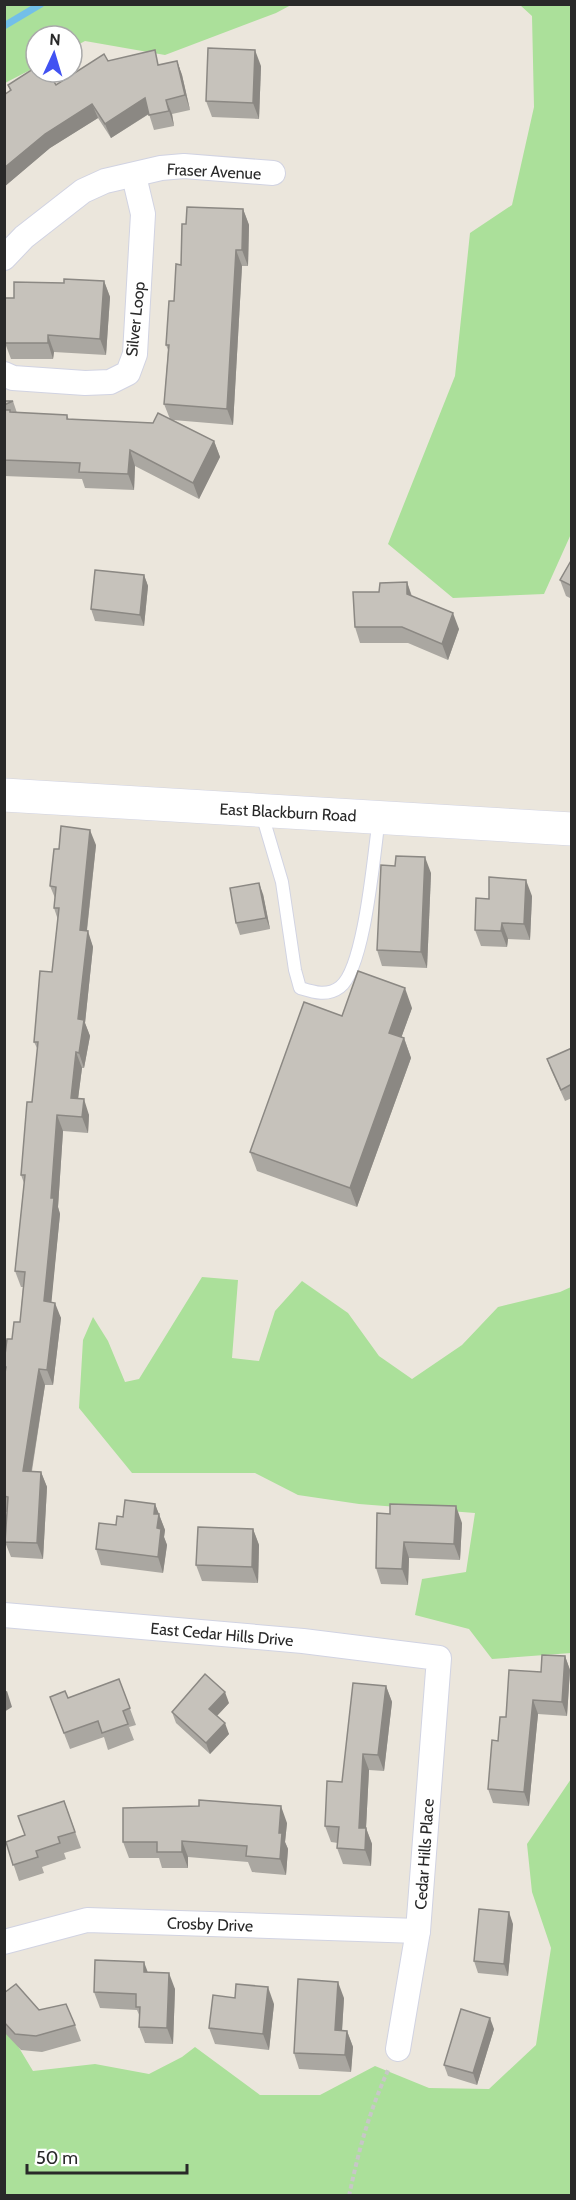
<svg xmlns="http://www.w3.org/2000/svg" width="576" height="2200" viewBox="0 0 576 2200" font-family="Cabin,sans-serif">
<rect width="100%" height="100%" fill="#ebe6dc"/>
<!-- green -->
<g fill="#abe09a">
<path d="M5,5H291L276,13L165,55L85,41L72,48V36H36V67L5,83Z"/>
<path d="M520,5H571V534L544,594L453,598L388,544L455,376L470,233L512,205L534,107L532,16Z"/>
<path d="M202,1277L238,1280L232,1358L259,1361L275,1311L302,1281L348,1313L379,1356L412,1379L462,1345L498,1307L560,1292L571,1287V1653L492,1659L469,1629L415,1615L422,1579L466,1572L475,1513L359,1504L298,1495L255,1473H132L79,1408L83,1340L93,1317L108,1341L125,1382L139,1379Z"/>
<path d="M571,1779V2195H5L4,2023L33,2071L95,2064L149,2074L182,2057L195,2047L260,2095H320L375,2066L429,2088L489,2089L536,2045L551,1948L532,1892L527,1844Z"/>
</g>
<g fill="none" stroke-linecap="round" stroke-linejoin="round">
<!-- stream -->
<path stroke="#72bfe9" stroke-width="7" d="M4,26L41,4"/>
<!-- lane casing -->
<g stroke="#d1d3e2" stroke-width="14">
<path id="lane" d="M261,811L282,882L295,970L300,988C313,992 327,997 340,987C365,968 374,852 379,818"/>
</g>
<!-- street casing -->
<g stroke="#d1d3e2" stroke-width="26">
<g id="street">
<path d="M4,258L24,237L83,191L105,181L161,168L184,166L273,173"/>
<path d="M4,374L13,378L85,383L110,382L128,373L135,354L143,214L134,176"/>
<path d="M4,1615L303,1641L439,1658L418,1931L398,2049"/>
<path d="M4,1942L87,1920L418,1931"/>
</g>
</g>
<!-- secondary casing -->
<g stroke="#d1d3e2" stroke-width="34">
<path id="secondary" d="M4,795L572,829"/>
</g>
<!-- path -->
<path stroke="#c7c7c7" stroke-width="4" stroke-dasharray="4.5 3" stroke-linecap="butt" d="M349,2196C359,2149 369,2112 389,2068"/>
<!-- lane -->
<use href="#lane" stroke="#fff" stroke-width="12"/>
<!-- street -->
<use href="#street" stroke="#fff" stroke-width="24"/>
<!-- secondary -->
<use href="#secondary" stroke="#fff" stroke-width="33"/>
</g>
<!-- wall -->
<g fill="#aaa7a1">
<path d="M108,61L160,65L177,61L182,75L190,110L172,114L174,126L154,130L149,114L111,138L98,118L50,148L4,187V95L10,91L8,85H56Z"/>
<path d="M261,66L259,119L212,117L206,101Z"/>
<path d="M243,209L249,225L248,266H242L233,425L173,420L214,441L220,457L199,499L135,466L134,490L85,488L82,479L4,476V401H13L17,413L67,415L69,420L153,423L170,419L164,404L168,350L166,345L181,265L186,224Z"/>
<path d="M104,281L110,297L106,355L54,352L53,359H11L5,343L14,298L64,283Z"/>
<path d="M572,559V599L566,596L560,580Z"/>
<path d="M144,575L148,586L144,626L95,621L91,609Z"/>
<path d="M407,582L412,596L459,629L448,660L408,643H360L355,627L379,592Z"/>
<path d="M96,845L87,931L93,947L85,1023L90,1036L84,1068H82L78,1099L89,1115L88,1133L63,1131L58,1207L60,1214L51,1302L61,1318L53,1385H45L32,1471L41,1472L47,1487L43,1559L11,1557L5,1542L7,1512H4V1379L6,1371L4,1363L12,1339L20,1322L23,1287H21L15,1271L24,1183L21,1175L32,1102L38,1050L34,1042L52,972L58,920L54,908L55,898L50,886L59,849Z"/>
<path d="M395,866L431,873L427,968L382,966L377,950Z"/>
<path d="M263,894L270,929L240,935L236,923Z"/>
<path d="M532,896L530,940L508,939L507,947L481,946L475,930L489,899Z"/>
<path d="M412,1008L401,1038H404L411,1058L357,1207L257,1171L250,1152L342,1016Z"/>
<path d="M572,1048V1098L565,1101L551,1070L547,1059Z"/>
<path d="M155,1504L165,1530L164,1537L167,1545L163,1573L101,1565L96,1549L116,1525L123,1517Z"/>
<path d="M377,1513L462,1523L460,1560L409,1558L408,1585L381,1584L376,1568Z"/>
<path d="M253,1529L259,1545L258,1583L202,1581L196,1565Z"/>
<path d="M565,1656L570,1670L567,1716L538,1714L529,1806L493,1803L488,1789L498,1741L506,1717L541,1672Z"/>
<path d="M119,1679L136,1725L129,1727L134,1740L108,1750L104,1737L70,1749L50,1697L68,1698Z"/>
<path d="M386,1686L392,1702L384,1771L369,1770L366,1828L372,1844L371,1866L343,1864L337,1848L338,1843L331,1842L325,1826L342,1782Z"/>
<path d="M229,1703L217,1716L229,1734L210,1754L176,1723L172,1712Z"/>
<path d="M64,1801L81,1848L64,1853L66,1859L42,1867L44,1873L19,1881L6,1842L25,1835Z"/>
<path d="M287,1823L285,1842L288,1849L286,1875L252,1872L248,1862L188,1857V1868H162L159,1858H129L123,1842Z"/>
<path d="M513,1924L508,1976L478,1973L474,1961Z"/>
<path d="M148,1972L175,1989L173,2044L145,2043L139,2027L140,2017L137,2010L100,2008L94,1992Z"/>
<path d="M4,1993L39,2010L75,2025L81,2041L42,2052L21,2050L4,2032Z"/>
<path d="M344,1998L342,2031H347L353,2047L351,2072L299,2069L294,2053Z"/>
<path d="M274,2004L269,2050L215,2044L209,2028Z"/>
<path d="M494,2029L477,2085L448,2076L444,2065Z"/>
</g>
<!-- shaded-wall -->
<g fill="#8b8883">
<path d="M255,50L261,66L259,119L253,103Z"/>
<path d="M177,61L182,75L190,110L185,95Z"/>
<path d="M145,98L150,113L111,138L105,124Z"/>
<path d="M166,100L172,114L174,126L169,111Z"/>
<path d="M92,104L98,118L50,148L4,187V168L45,134Z"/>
<path d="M243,209L249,225L248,266L242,250Z"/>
<path d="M236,250L242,266L233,425L227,409Z"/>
<path d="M104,281L110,297L106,355L100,339Z"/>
<path d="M48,335L54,352L53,359L48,343Z"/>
<path d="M214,441L220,457L199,499L193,483Z"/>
<path d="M130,450L135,466L134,490L128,474Z"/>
<path d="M144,575L148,586L144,626L140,615Z"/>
<path d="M407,582L412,598L407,594Z"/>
<path d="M453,613L459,629L448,660L442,644Z"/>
<path d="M90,830L96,845L85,946L80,930Z"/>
<path d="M425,857L431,873L427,968L421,952Z"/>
<path d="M526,880L532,896L530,940L524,924Z"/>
<path d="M259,883L263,894L270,929L266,918Z"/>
<path d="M502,923L508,939L507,947L501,931Z"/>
<path d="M88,931L93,947L85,1023L90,1036L84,1068L79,1053L78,1019Z"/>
<path d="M405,988L412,1008L396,1052L389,1033Z"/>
<path d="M404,1038L411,1058L357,1207L350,1188Z"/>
<path d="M76,1052L82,1068L76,1114L71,1098Z"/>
<path d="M84,1099L89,1115L88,1133L82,1117Z"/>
<path d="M57,1115L63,1131L58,1207L60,1214L50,1317L44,1301Z"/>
<path d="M55,1303L61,1318L53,1385L47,1370Z"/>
<path d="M39,1369L45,1385L29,1486L23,1471Z"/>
<path d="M41,1472L47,1487L43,1559L37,1543Z"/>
<path d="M155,1504L165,1530L164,1537L167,1545L163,1573L158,1557L157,1528L154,1514Z"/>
<path d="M456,1506L462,1523L460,1560L454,1544Z"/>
<path d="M253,1529L259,1545L258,1583L252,1567Z"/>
<path d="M404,1542L409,1558L408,1585L402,1569Z"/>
<path d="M565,1656L570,1670L567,1716L562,1702Z"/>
<path d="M386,1686L392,1702L384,1771L378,1755Z"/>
<path d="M7,1691L12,1707L4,1712V1692Z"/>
<path d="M225,1692L229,1703L213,1720L209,1709Z"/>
<path d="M533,1700L538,1714L529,1806L524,1792Z"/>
<path d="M225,1723L229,1734L210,1754L206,1743Z"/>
<path d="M363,1754L369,1770L366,1828L372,1844L371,1866L365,1850L359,1828Z"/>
<path d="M281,1806L287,1823L285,1842L288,1849L286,1875L280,1859L279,1833Z"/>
<path d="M182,1841L188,1857V1868L182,1852Z"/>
<path d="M509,1912L513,1924L508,1976L504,1964Z"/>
<path d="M144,1962L150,1978L144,1972Z"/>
<path d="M169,1973L175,1989L173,2044L167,2028Z"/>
<path d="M338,1982L344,1998L341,2046L335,2030Z"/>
<path d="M268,1987L274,2004L269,2050L263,2034Z"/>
<path d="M490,2018L494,2029L477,2085L473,2073Z"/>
<path d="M347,2031L353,2047L351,2072L345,2055Z"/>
</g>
<!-- building -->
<g fill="#c6c2bb" stroke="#8b8883" stroke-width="1.5">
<path d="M208,48L255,50L253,103L206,101Z"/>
<path d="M155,50L158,65L177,61L185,95L166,100L169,111L149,115L145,98L105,124L92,104L45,134L4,168V95L11,90L8,85L36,67V72H48L56,85L104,54L108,61Z"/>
<path d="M187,207L243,209L242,250H236L227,409L164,404L169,345H166L169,301H174L176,264L181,265L182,224H186Z"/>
<path d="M64,279L104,281L100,339L48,335V343H5V298H14V282L64,283Z"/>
<path d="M4,401H13L4,405Z"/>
<path d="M4,410H10V412L67,415V419L153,423L158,413L214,441L193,483L130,450L128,474L79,472L80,463L4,460Z"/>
<path d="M572,559V586L560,580Z"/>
<path d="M95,570L144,575L140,615L91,609Z"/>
<path d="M407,582V594L453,613L442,644L402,627H355L353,592H379L380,583Z"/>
<path d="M61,826L90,830L80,930L88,931L78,1019L84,1020L79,1053L76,1052L71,1098L84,1099L82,1117L57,1115L51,1198H54L44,1301L55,1303L47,1370L39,1369L23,1471L41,1472L37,1543L5,1542L8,1497L4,1496V1379L6,1367L4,1366V1363L7,1339H12L14,1322H20L25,1272L15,1271L25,1175H21L27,1102H32L38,1042H34L40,971L52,972L59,908H54L56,887L50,886L54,849H59Z"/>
<path d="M396,856L425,857L421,952L377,950L381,865L395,866Z"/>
<path d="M489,877L526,880L524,924L502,923L501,931L475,930L476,898L489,899Z"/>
<path d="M259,883L266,918L236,923L230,888Z"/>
<path d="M358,971L405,988L389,1033L404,1038L350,1188L250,1152L304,1002L342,1016Z"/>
<path d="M572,1048V1084L561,1090L547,1059Z"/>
<path d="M125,1500L155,1504L154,1514H159L157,1528L161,1529L158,1557L96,1549L99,1523L116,1525L117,1516L123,1517Z"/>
<path d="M390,1504L456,1506L454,1544L404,1542L402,1569L376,1568L377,1513L390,1514Z"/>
<path d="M198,1527L253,1529L252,1567L196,1565Z"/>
<path d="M542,1655L565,1656L562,1702L533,1700L524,1792L488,1789L492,1740L498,1741L500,1717H506L509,1670L541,1672Z"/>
<path d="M205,1674L225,1692L209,1709L225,1723L206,1743L172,1712Z"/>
<path d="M119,1679L130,1708L123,1711L128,1724L102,1733L98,1721L64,1733L50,1697L65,1691L68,1698Z"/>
<path d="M353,1683L386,1686L378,1755L363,1754L359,1828H366L365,1850L337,1848L339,1827L325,1826L327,1781L342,1782Z"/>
<path d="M199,1800L281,1806L279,1833H282L280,1859L246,1856L247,1846L182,1841V1852H157V1842H123V1808L199,1806Z"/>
<path d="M64,1801L75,1832L58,1837L60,1843L36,1851L38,1857L13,1865L6,1842L25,1835L18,1816Z"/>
<path d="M479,1909L509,1912L504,1964L474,1961Z"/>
<path d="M95,1960L144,1962V1972L169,1973L167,2028L139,2027L140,2007H136V1994L94,1992Z"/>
<path d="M298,1979L338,1982L335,2030L347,2031L345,2055L294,2053Z"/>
<path d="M16,1984L39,2010L66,2004L75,2025L36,2036L15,2034L4,2022V1993Z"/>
<path d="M236,1984L268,1987L263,2034L209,2028L213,1995L235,1998Z"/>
<path d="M461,2009L490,2018L473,2073L444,2065Z"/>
</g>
<g text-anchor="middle" stroke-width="4.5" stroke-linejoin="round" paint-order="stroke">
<!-- street labels -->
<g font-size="16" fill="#292929" stroke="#fff">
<text transform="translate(214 171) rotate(3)" y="6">Fraser Avenue</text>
<text transform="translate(135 319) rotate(-84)" y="6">Silver Loop</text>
<text transform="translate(288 812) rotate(3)" y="6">East Blackburn Road</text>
<text transform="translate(222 1634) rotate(5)" y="6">East Cedar Hills Drive</text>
<text transform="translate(424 1854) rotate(-86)" y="6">Cedar Hills Place</text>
<text transform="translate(210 1924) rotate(2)" y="6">Crosby Drive</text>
</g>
</g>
<!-- border -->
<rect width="576" height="2200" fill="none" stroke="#292929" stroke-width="12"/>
<!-- north arrow -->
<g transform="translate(54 54) rotate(4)"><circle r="28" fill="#ffffff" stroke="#a9a9a9" stroke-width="1.5"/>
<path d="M0-4.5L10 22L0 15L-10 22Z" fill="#4152f2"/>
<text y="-9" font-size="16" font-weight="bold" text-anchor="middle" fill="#292929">N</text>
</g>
<!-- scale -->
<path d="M27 2164v9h160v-9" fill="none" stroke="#292929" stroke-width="3"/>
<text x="36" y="2164" font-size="18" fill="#292929" stroke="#ffffff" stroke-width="4.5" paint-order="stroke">50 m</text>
</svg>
